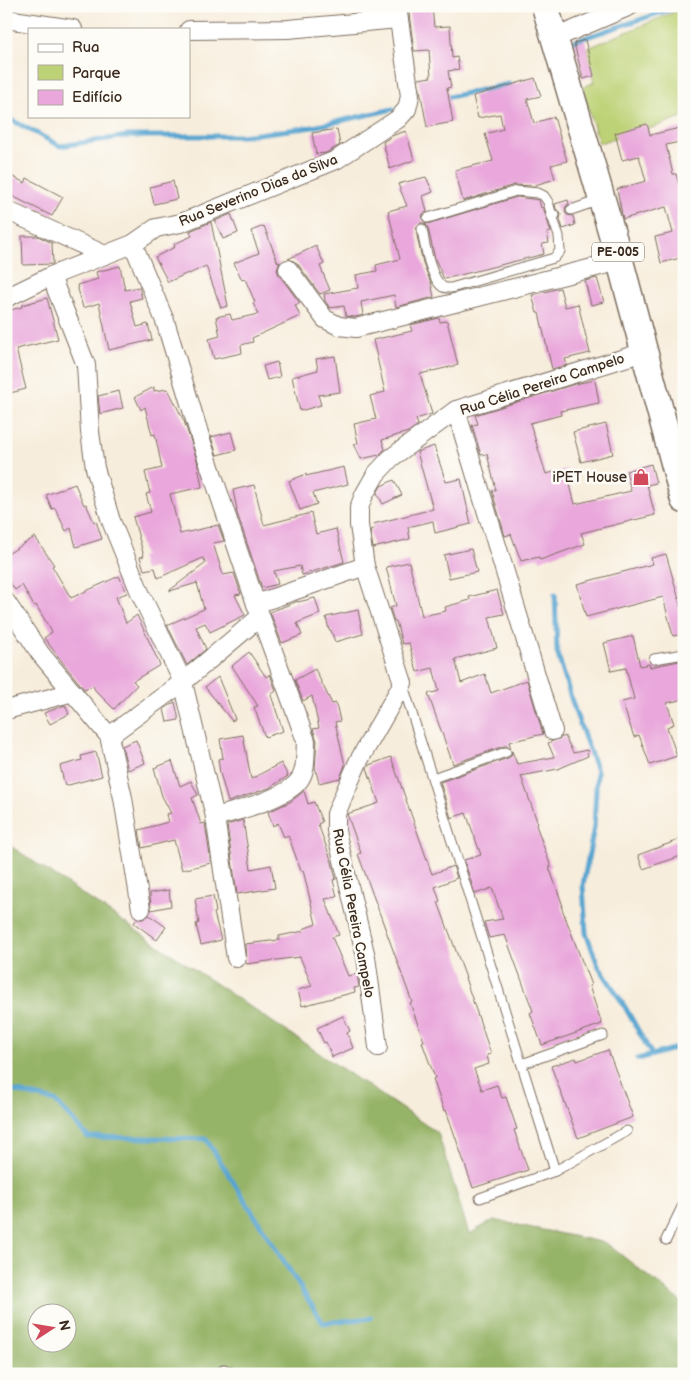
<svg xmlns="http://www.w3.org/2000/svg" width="690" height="1380" viewBox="0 0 690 1380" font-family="'Balsamiq Sans',sans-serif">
<rect width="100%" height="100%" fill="#fdfcf7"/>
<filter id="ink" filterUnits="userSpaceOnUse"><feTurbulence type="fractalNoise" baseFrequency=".02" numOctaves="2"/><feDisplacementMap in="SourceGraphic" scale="10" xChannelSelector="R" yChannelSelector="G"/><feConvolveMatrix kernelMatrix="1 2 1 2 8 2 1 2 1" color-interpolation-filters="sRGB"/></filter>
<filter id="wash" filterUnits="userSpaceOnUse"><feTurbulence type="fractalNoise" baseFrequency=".0096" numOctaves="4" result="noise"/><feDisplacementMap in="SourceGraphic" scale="20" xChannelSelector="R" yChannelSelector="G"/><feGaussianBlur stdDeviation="1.12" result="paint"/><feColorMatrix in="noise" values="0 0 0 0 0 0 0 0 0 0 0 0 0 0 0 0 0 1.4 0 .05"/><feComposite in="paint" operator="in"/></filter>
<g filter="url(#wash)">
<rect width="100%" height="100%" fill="#f7eddc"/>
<!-- green -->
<path fill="#bdd276" stroke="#7c7e4a" d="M684,8V116L655,127L599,143L582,88L594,82L583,50Z"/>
<!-- forest -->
<path fill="#96b467" stroke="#686f42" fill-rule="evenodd" d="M6,843L438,1133L469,1234L494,1220L606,1243L684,1304V1374H6ZM38,1312H68V1342H38Z"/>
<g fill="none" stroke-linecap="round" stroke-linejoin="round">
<!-- stream -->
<g stroke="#57a4d0" stroke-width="5">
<path d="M572,42L681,6"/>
<path d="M444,98L509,84"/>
<path d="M6,117L60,146L128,136H241L313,127L393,109"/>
<path d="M555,594L557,652L575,711L597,771L594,827L583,885L586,933L598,965L625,1007L652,1055"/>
<path d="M638,1059L684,1046"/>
<path d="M6,1089L55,1101L88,1137L206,1139L323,1323L371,1318"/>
</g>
</g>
<g id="blocks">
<!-- building -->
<g fill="#e9a7db">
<path d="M408,6H432L434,27L450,26L452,58L457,57L459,69L448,71L451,87L447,88L453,122L427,127L418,79L431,77L429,50L414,51Z"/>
<path d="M585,40L594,76L583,79L574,43Z"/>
<path d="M535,78L541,96L527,99L534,123L554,117L567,161L551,165L555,179L535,185V186L514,185L463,201L455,170L493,161L485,134L503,129L500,114L478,118L473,96Z"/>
<path d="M647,124L650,135L684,127V141L666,145L673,174H676L684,204V257L661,263L655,237L673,233L666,207L623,219L617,189L646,181L639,156L622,160L615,133Z"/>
<path d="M337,129L340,145L326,153L316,154L312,133Z"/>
<path d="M406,131L414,160L390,169L383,142L394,135Z"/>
<path d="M6,173L25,183L27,178L63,197L52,216L6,193Z"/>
<path d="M426,177L433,192L423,196L427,212L423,214L422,219L427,224L517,197L539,200L541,208L543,207L551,232L547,233L549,243L542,244L544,254L444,279L435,259L428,228L425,223H421L416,227L417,236L423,263L431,283L434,297L396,307L394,295L361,302L363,315L355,317L346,316L344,306L330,308L325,301L324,294L358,288L356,275L377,271L376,265L400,259L388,211L407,206L398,184Z"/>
<path d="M173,181L177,199L154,204L150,187Z"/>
<path d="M568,200L569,204L566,206L565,212L567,215L573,216L575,225L563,229L560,219L561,214L556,209L555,204Z"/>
<path d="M231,214L238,233L223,239L215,221Z"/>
<path d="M211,222L228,306L221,308L206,266L189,274L188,273L168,282L155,257L175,247L174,244L192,236L190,231Z"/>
<path d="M264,226L278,263L280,262L277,270L279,275L300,303L295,305L300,316L252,338L253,342L241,345L242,353L214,359L209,339L220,336L216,317L230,314L232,320L258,314L253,303L255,302L245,279L242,280L234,263L259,253L251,231Z"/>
<path d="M22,236H38L52,243L53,264L23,265Z"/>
<path d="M316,246L324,264L320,266L330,290L320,294L297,263L288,259Z"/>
<path d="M120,266L125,290L139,287L142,298L130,301L137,327L148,324L152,340L109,350L99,303L83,308L77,285L98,279L96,272Z"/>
<path d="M597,278L604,302L591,305L585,281Z"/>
<path d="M560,288L565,307L578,304L590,353L565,359L567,365L552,369L539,313H537L532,295Z"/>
<path d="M47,298L58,339L16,349L26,389L6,394V311L22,307V305Z"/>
<path d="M439,318L440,322L447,321L458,365L420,374L432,414L416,419L418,425L408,432L382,440L385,449L379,455L361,459L354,444L358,443L354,424L376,419L370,396L385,392L373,340L412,331L410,325Z"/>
<path d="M335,356L340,392L318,395L321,405L300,411L292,377L318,370L316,359Z"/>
<path d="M277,362L280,377L267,380L263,366Z"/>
<path d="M595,380L599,403L560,411L561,415L530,423L546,474L566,469L575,504L631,491L626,471L651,464L656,483L647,485L655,515L581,533L585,544L540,560L539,557L521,561L511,534L505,536L492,491L496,490L487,454L481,455L472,425L478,424L475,415L575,384Z"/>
<path d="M154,387V391L168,389L184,421L197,460L202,487L170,494L180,534L218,525L224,541L213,543L223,575L234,573L241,594L235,595L245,615L210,632L205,623L196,627L206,649L187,665L167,625L204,609L197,583L170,591V590L206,563L203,558L158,578L155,568L144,570L140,557L144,556L133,517L151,512L146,494L150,493L145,472L162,468L155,434L152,435L145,407L141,410L135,397Z"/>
<path d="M119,391L123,408L100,414L98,396Z"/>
<path d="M606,424L613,454L581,462L573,432Z"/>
<path d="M231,432L236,450L217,455L211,437Z"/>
<path d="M434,446L446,482L461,479L471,524L435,533L433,521L408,527L410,539L373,548L370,530L374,529L373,524L433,509L417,452Z"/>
<path d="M344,467L348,484L313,493L317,504L300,510L289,481L306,474V476Z"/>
<path d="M394,480L402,495L383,504L377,493L381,486Z"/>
<path d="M75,484L84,505L86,504L94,522L96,521L102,539L76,547L71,528L66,531L55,508L52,509L46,495Z"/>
<path d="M254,485L264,525L311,513L316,534L336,529L344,562L302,575L300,566L274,571L278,584L262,588L236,510H237L233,490Z"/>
<path d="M35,537L54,565L52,566L71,598L119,576L127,593L116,597L126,623L137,615L160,665L133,681L137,685L114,709L95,690L93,686L84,689L67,668L44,638L52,632L36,605L34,606L22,585L15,590L6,577V555Z"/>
<path d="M471,549L477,572L449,578L444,555Z"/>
<path d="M666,554L684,617V634L673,636L663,597L586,617L577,584L653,564L651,558Z"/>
<path d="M409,562L422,616L446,611L445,607L470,600L469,597L497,590L504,614L489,617L497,648L455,659L461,683L485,674L491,693L527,680L543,734L509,742L511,749L508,746H504L453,764L428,694L439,691L433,668L417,672L409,643L402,644L396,621H394L390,608L396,606L386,567Z"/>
<path d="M315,598L320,614L297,623L302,635L282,643L270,612L298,601V602Z"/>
<path d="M358,610L363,634L335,642L331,630H329L326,617Z"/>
<path d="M633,636L640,666L649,664L650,667L684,660V699L667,703L674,724L667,727L677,756L650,765L639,735L634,737L622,702L634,699L626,668L611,671L604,643Z"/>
<path d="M249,652L266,677L270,674L276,691L271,695L283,731L265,737L254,707L258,706L232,666Z"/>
<path d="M315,669L332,704L336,703L340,721L335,722L345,765L340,778L319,783L315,767L317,741L313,729L319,728L312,696L303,701L295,680Z"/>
<path d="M218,677L235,719L232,721L205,687Z"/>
<path d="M175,702L179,720L167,722L164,709Z"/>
<path d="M65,705L69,714L50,724L44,713Z"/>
<path d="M243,735L251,779L281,763L288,776L269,788L228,802L220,773L218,759L223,758L220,739Z"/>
<path d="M565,736L573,753L587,750L588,756L558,769L521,776L538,824L536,825L551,867H549L563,906H561L591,985L589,986L602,1024L542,1045L530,1013L533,1011L505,935L489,938L484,922L503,919L492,888L475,894L464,860L481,855L466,813L451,818L440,782L508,758L511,756L512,751L517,764L554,757L548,743Z"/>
<path d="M136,740L145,763L128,770L122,746Z"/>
<path d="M96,752L102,776L65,786L60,766L82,760L81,756Z"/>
<path d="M391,757L432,874L453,866L457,878L435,887L440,901L438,902L466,978H465L491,1054L487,1055L489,1064L474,1069L482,1090L497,1085L502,1098L506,1097L517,1129L514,1130L528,1170L473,1188L446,1110L444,1111L433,1079L435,1078L422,1042L424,1041L410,1003L412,1002L358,854L361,853L347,814L379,803L367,768L369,765Z"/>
<path d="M172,761L180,786L191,781L198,795L192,798L201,824L205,823L211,863L182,870L174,840L142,848L139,830L168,822L166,814L171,813L162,796L154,768Z"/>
<path d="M304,791L308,804L314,802L322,822L318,824L332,862L336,879L333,880L337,897L325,899L339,935L332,937L348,976L357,974L359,987L354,988L355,992L302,1006L298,990L312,986L300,957L246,964L245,944L279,940V936L304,931L303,929L316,924L303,870L301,871L288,835L284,837L278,823L273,826L268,812L290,802Z"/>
<path d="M243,820L251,869L271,865L275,888L237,894L227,825Z"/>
<path d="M684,838V855L643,869L638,855Z"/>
<path d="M169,890L171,906L151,910L150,893Z"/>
<path d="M213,896L216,912L214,913L221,940L201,945L196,924L199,923L195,899Z"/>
<path d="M149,915L166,927L157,940L134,923L137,919H143Z"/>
<path d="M343,1016L350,1031L347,1033L353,1048L332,1057L326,1042L324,1043L317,1028Z"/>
<path d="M608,1050L633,1117L578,1138L551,1066L576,1058L577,1061Z"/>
</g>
</g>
</g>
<g filter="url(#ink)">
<use href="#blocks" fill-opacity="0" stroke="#7d6e60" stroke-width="1"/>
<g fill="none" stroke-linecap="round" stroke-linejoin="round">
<!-- service casing -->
<g stroke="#7d6e60" stroke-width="11">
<g id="service">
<path d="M571,210L600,200"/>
<path d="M428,218L516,191L538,193L544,196L548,202L552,216L555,215"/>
<path d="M422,229C424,243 431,280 443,287C445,288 448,288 451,288L554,258L560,251L559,236L552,216"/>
<path d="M654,659L684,654"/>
<path d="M403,685L555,1171"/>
<path d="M433,778L506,752"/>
<path d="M522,1064L603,1035"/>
<path d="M480,1198L555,1171L627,1131"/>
<path d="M666,1240L684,1203"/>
<path d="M220,1374L224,1369L234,1374"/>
</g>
</g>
<!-- minor casing -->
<g stroke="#7d6e60" stroke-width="20">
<g id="minor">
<path d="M6,19L73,29"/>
<path d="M189,30L288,29L398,19"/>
<path d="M555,38L630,6"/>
<path d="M6,210L105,255"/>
<path d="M133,244L165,321L202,443L256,604L306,741C305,753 307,769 300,779C288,798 237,811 215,817L236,958"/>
<path d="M288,269L325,319L339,326L356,328L620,261"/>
<path d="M51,276L86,365L90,432L95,468L111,521L141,595L183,682L215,817"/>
<path d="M6,298L51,276L133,244L156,228L181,223L336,160L398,119L407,109L410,96L397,6"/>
<path d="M456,410L553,731"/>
<path d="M6,602L40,653L109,736L123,798L141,909"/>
<path d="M256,604L365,566"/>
<path d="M6,710L73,692"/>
<path d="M109,736L183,682L260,617"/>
<path d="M378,1047L366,957L336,831V814L345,792L358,762L403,683L365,566L359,525V508L364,495L376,474L391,458L456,410L644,352"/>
</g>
</g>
<!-- primary casing -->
<g stroke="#7d6e60" stroke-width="29">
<path id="primary" d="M545,6L620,261L684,500"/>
</g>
<!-- service -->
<use href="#service" stroke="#fff" stroke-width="9"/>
<!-- minor -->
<use href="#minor" stroke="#fff" stroke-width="18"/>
<!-- primary -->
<use href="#primary" stroke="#fff" stroke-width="26"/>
</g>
</g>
<!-- icons -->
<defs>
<g id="shop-bare" transform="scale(1.35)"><path d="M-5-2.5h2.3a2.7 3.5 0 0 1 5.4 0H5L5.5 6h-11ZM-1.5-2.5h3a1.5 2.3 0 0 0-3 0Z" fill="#d1495b" stroke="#fdfcf7" stroke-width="2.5" paint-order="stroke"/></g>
</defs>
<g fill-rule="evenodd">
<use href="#shop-bare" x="641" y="477"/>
</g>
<g text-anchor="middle" stroke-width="5" stroke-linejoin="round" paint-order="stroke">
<!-- shield labels -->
<rect fill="#fdfcf7" stroke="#75695f" stroke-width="1" x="592" y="242.5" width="52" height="19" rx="4"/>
<g font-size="12" font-weight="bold" fill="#3b2a1e">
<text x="618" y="256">PE-005</text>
</g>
<!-- street labels -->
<g font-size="14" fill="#3b2a1e" stroke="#fdfcf7">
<text transform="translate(258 190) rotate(-22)" y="5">Rua Severino Dias da Silva</text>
<text transform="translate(542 384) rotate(-18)" y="5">Rua Célia Pereira Campelo</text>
<text transform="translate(354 913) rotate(79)" y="5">Rua Célia Pereira Campelo</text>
</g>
<!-- poi labels -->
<g font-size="14" fill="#3b2a1e" stroke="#fdfcf7" text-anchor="end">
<text x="627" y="482">iPET House</text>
</g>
</g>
<!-- margin -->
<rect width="690" height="1380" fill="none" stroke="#fdfcf7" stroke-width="25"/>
<!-- legend -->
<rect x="28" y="28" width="162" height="90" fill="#fdfcf7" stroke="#afa8a0"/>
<rect x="38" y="44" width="25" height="8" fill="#ffffff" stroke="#afa8a0"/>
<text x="72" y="52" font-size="15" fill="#3b2a1e">Rua</text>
<rect x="38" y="65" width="25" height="15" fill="#bdd276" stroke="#afa8a0"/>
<text x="72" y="78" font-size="15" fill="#3b2a1e">Parque</text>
<rect x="38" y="90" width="25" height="15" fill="#e9a7db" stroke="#afa8a0"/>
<text x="72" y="102" font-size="15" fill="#3b2a1e">Edifício</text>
<!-- north arrow -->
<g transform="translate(52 1328) rotate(78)"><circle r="24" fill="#fdfcf7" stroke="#afa8a0"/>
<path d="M0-4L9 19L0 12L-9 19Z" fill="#d1495b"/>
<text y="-8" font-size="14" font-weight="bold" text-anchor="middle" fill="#3b2a1e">N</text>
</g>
</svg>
